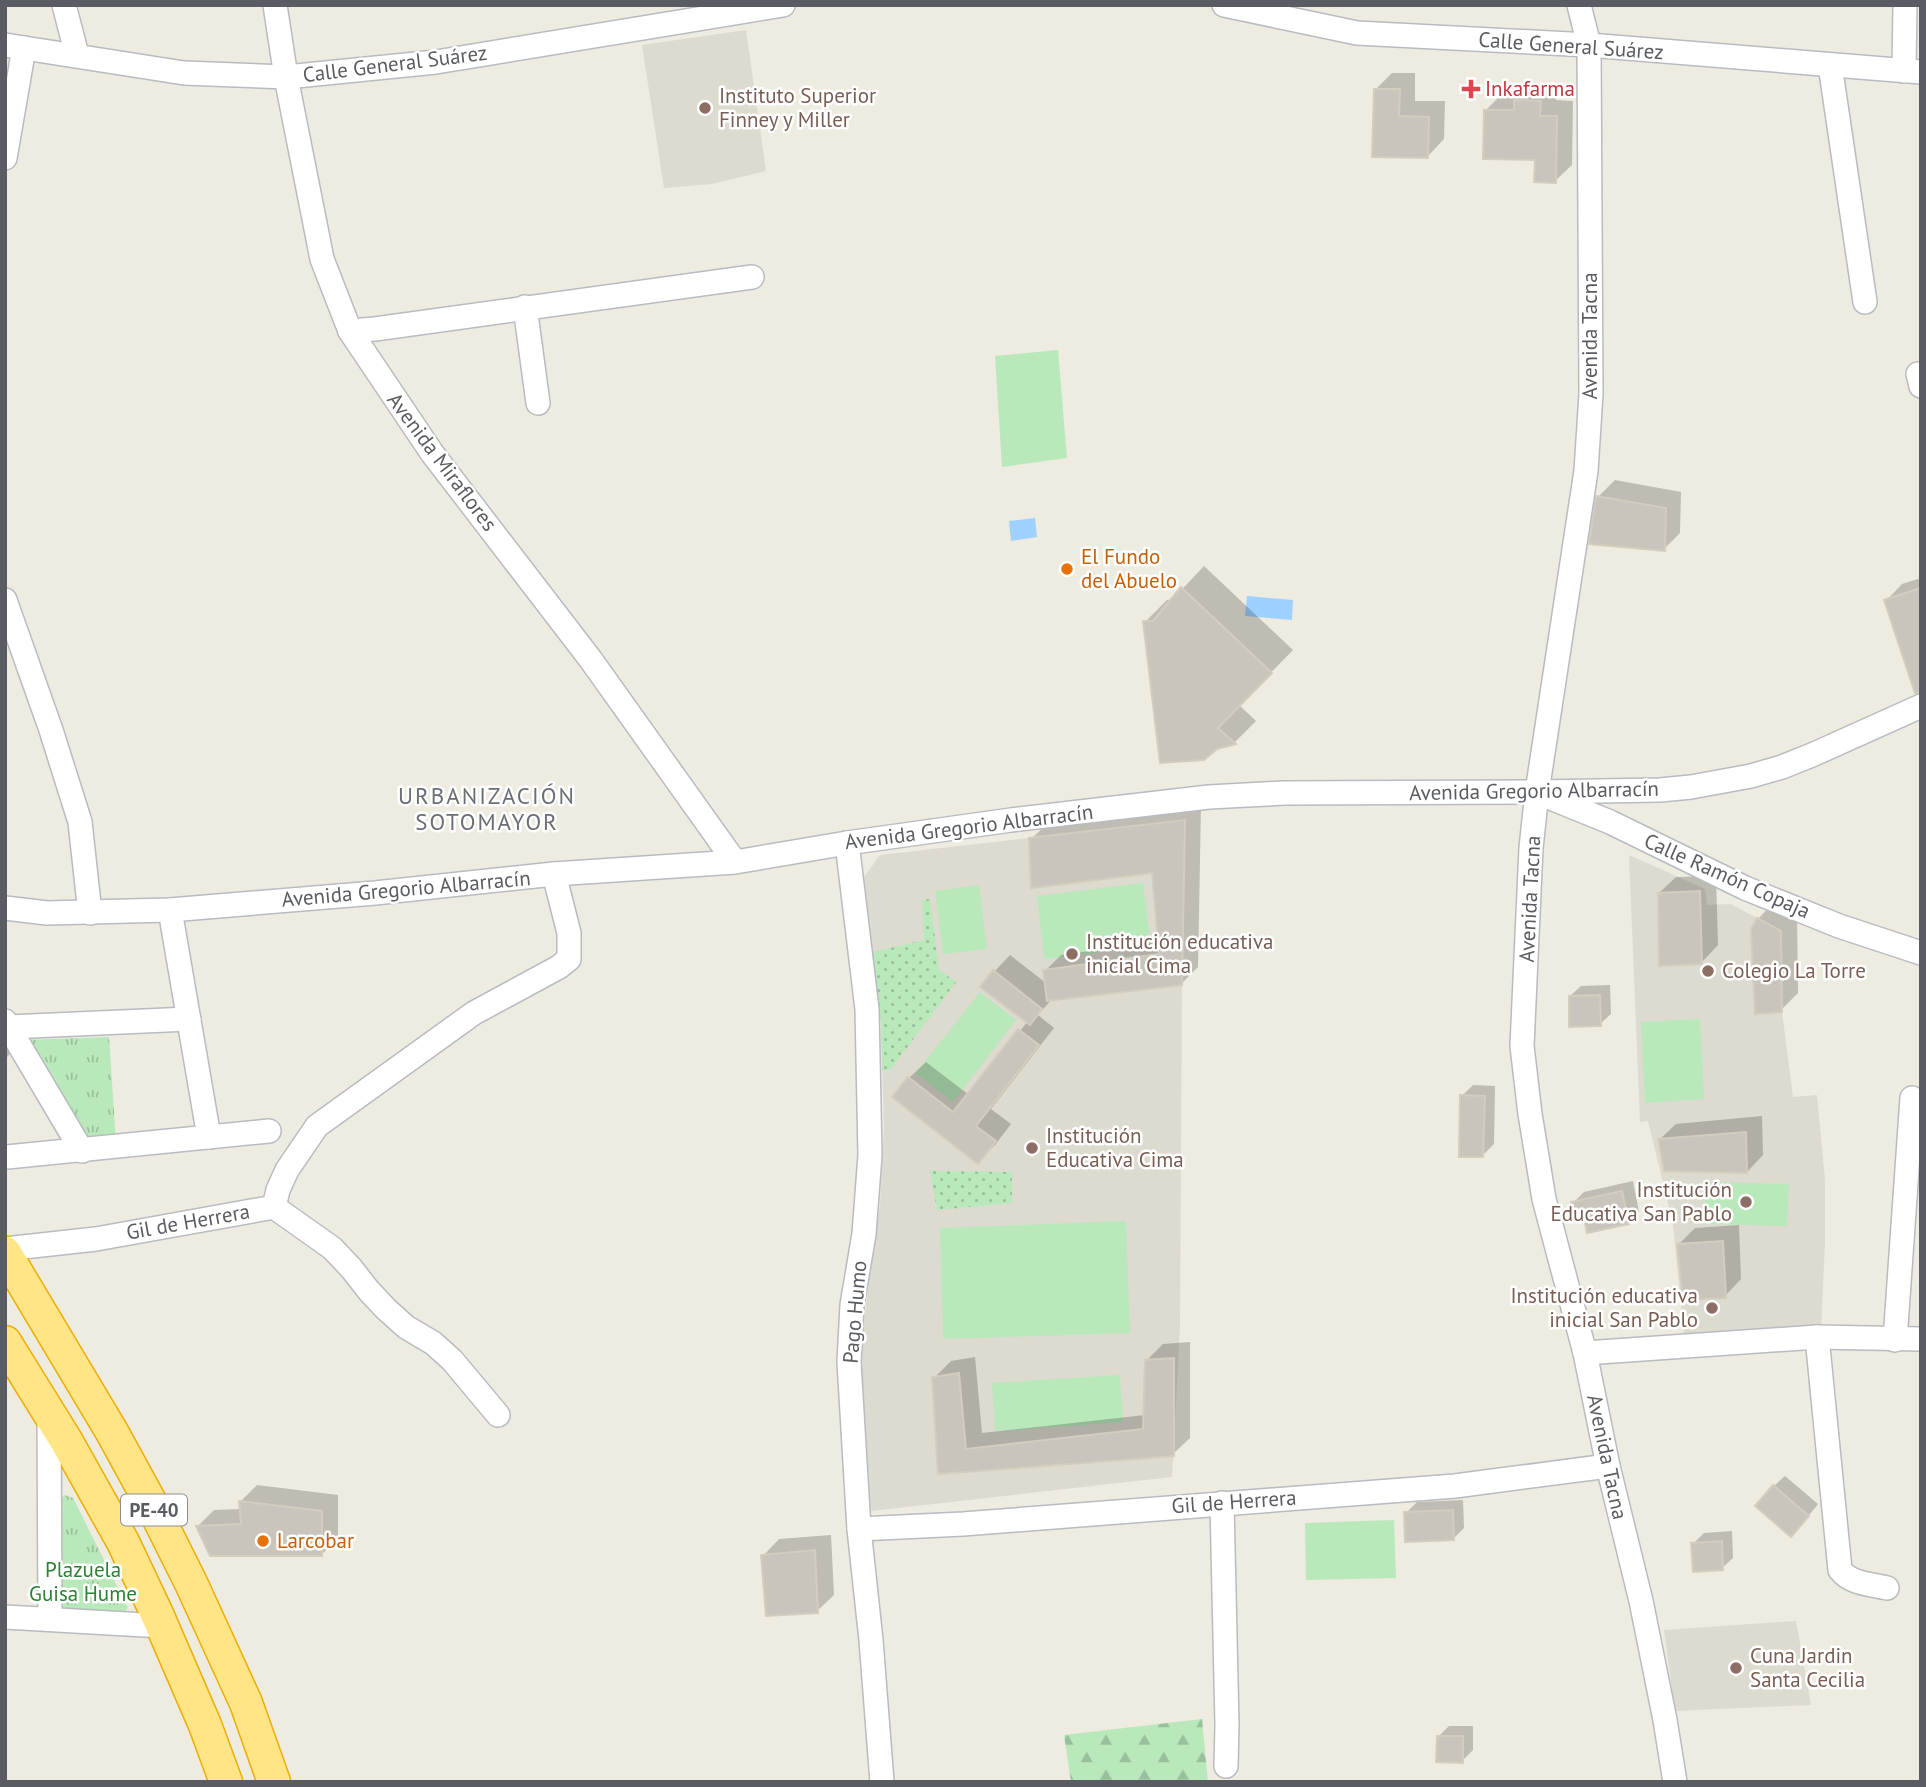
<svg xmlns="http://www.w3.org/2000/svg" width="1926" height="1787" viewBox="0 0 1926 1787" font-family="'PT Sans',sans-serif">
<defs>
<pattern id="grass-dots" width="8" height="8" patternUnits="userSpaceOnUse" patternTransform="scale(1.75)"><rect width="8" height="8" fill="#b9e9bb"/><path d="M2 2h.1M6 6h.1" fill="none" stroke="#99c09c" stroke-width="1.8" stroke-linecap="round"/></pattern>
<pattern id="forest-firs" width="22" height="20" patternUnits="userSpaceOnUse" patternTransform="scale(1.75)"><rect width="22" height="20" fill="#b9e9bb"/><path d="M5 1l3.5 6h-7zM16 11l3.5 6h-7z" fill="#99c09c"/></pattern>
<pattern id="park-tufts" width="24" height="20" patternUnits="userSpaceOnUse" patternTransform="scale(1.75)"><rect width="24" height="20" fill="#b9e9bb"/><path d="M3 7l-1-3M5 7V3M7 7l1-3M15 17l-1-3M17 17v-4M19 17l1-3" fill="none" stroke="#99c09c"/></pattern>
</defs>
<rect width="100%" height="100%" fill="#eeebe0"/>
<!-- education -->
<g fill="#dddacf">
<path d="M746,30L766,171L712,184L664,188L642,45Z"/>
<path d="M1185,820L1182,985L1180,1326L1172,1477L871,1511L862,1373V1341L870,1270L880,1207L884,1128L881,1024L864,877L880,855Z"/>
<path d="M1629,855L1705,889L1707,905L1731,904L1781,931L1782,1012L1793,1097L1817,1095L1825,1180V1244L1821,1328L1684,1337L1673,1224L1648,1121L1640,1122Z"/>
<path d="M1796,1621L1811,1705L1675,1711L1664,1630Z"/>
</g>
<!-- grass -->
<g fill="url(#grass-dots)">
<path d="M930,899L939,970L956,982L891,1069L882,1071L881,1024L873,952L924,940L922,900Z"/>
<path d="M930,1171L1012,1172V1203L937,1210Z"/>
</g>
<!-- forest -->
<path fill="url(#forest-firs)" d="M1202,1719L1208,1782H1071L1064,1735Z"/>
<!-- park -->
<g fill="url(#park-tufts)">
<path d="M109,1037L116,1142L85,1145L21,1040Z"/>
<path d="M65,1495L73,1498L128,1608L123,1613L62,1611L55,1604L56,1503Z"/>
</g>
<!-- pitch -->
<g fill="#b9e9bb">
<path d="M1058,350L1067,458L1002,467L995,356Z"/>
<path d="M1143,883L1151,946L1044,959L1037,896Z"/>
<path d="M979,885L987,949L943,954L935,891Z"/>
<path d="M980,992L1016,1020L953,1102L916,1073Z"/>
<path d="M1700,1019L1704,1099L1645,1103L1641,1022Z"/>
<path d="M1705,1182L1789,1184L1787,1226L1705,1224Z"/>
<path d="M1126,1221L1130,1333L943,1339L940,1228Z"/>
<path d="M1120,1375L1123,1422L995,1431L992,1383Z"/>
<path d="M1394,1520L1396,1578L1306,1580L1305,1523Z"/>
</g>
<!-- water -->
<g fill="#9fd1ff">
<path d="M1035,518L1037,537L1011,541L1009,521Z"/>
<path d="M1247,596L1293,600L1292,620L1245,616Z"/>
</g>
<!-- shadow -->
<g fill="#0003">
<path d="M1392,73H1415V101H1445L1444,139L1428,156L1375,90Z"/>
<path d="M1533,85H1556V100L1573,101L1572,165L1555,181L1536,158L1486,110L1502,94H1523Z"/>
<path d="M1615,480L1681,492L1680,533L1664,549L1598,497Z"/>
<path d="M1204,566L1293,650L1239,705L1256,721L1235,742L1216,748L1145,622L1167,600L1173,599Z"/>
<path d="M1921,578V671L1886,601L1902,584Z"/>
<path d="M1201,805L1198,967L1181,984L1052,999L1038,1015L1054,1028L991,1109L1011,1124L995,1145L978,1161L909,1078L926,1062L969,1095L1028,1021L994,972L1010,955L1046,983L1045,971L1061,955L1160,941L1153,871L1031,839L1048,823Z"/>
<path d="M1716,876L1718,945L1702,962L1659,893L1676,877Z"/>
<path d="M1774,902L1797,914L1798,993L1781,1010L1753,929L1758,919Z"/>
<path d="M1610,985L1611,1014L1600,1024L1570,996L1581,986Z"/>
<path d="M5,1030L17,1047L5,1059Z"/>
<path d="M1473,1085L1495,1086L1494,1144L1483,1155L1462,1096Z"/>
<path d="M1762,1116L1763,1155L1747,1172L1659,1140L1676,1124Z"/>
<path d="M1633,1181L1639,1212L1629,1222L1585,1216L1573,1203L1584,1192Z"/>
<path d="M1739,1225L1741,1279L1725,1296L1679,1244L1695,1228Z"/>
<path d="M1190,1342V1438L1173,1454L939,1472L934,1378L951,1361L975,1357L982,1433L1145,1415L1146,1361L1163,1344Z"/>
<path d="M1785,1476L1818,1504L1802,1524L1774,1486Z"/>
<path d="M257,1485L338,1495V1538L321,1555L198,1526L214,1510L241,1509L240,1502Z"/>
<path d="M1463,1500L1464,1528L1453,1539L1406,1513L1417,1502Z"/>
<path d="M1732,1531L1733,1558L1722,1568L1693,1544L1704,1533Z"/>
<path d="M831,1535L834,1595L817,1611L763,1556L779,1539Z"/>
<path d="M1449,1726H1473V1750L1462,1761L1439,1736Z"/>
</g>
<!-- building -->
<g fill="#c9c5bd" stroke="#d3cdbe" stroke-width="2">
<path d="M1374,89H1400L1399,116L1429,117L1428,158L1372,157Z"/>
<path d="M1514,100L1541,101L1540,116H1557L1556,183L1534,182L1535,160L1483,159L1484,110H1514Z"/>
<path d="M1596,496L1666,508L1665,551L1589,544Z"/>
<path d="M1181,587L1272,673L1218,728L1236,744L1217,749L1204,760L1160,763L1143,621H1153Z"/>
<path d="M1921,588V692L1915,693L1884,600Z"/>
<path d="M1185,820L1182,985L1047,1001L1043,970L1159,954L1152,873L1031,888L1029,838Z"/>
<path d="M1700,891L1702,964L1659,966L1658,893Z"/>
<path d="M1757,918L1781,931L1782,1012L1755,1014L1751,929Z"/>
<path d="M993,970L1042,1009L1030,1025L980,987Z"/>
<path d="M1600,995L1601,1026L1569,1027V996Z"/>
<path d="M1018,1029L1039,1045L976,1126L996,1141L978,1164L892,1097L908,1077L953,1112Z"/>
<path d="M1460,1095L1485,1096L1483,1157H1459Z"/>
<path d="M1746,1132L1747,1173L1664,1171L1658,1139Z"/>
<path d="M1622,1191L1629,1224L1587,1233L1584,1218L1576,1220L1571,1202Z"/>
<path d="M1723,1241L1726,1298L1683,1300L1677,1244Z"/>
<path d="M1174,1358V1456L938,1474L932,1377L959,1373L966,1449L1143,1429L1145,1360Z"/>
<path d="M1773,1485L1809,1516L1791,1537L1755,1506Z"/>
<path d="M239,1501L322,1511V1556H210L196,1526L241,1524Z"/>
<path d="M1453,1510L1454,1540L1405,1542L1404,1512Z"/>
<path d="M1722,1541L1723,1570L1693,1572L1691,1543Z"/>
<path d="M815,1550L818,1613L766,1616L761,1555Z"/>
<path d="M1437,1736H1463V1763L1436,1762Z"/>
</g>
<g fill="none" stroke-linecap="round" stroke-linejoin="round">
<!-- minor casing -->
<g stroke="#b8bbc1" stroke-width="26">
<g id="minor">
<path d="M64,5L77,55"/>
<path d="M275,5L286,77L322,259L350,331L432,453L591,660L735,862"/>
<path d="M1224,5L1357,33L1589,45L1921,72"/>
<path d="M1579,5L1589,45L1591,394L1586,471L1537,792L1531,848L1522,1046L1530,1114L1544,1199L1585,1353L1608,1466L1641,1601L1665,1720L1675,1782"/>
<path d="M5,45L184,73L286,77L436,62L783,5"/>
<path d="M1830,65L1865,302"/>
<path d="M1904,71L1905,5"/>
<path d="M5,158L24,48"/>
<path d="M525,307L538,403"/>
<path d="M350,331L375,329L752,277"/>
<path d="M1918,374L1921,386"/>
<path d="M5,600L51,730L80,822L90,913"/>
<path d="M1546,796L1610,822L1745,888L1839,926L1921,953"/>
<path d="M847,843L867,1009L870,1155L864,1234L852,1305L849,1362L859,1529L871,1640L882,1782"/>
<path d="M5,908L47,913L170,910L375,893L554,874L735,862L847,843L1011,820L1209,797L1284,793L1537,792L1660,790L1691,787L1751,776L1782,767L1812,755L1921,706"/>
<path d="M170,910L209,1137"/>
<path d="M5,1021L82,1151"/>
<path d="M9,1027L189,1019"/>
<path d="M7,1157L269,1131"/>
<path d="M274,1207L278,1190L287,1170L317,1126L474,1013L559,967L569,959V933L554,874"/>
<path d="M5,1249L96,1239L274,1207L332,1248L351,1268L369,1291L386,1309L406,1327L433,1343L452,1360L498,1415"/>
<path d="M1817,1337L1840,1570C1851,1584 1871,1584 1887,1588"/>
<path d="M1895,1340L1912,1098"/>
<path d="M1585,1353L1817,1337L1921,1339"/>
<path d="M49,1411L50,1619"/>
<path d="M1222,1503L1227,1725L1226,1766"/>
<path d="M859,1529L963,1524L1455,1486L1608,1466"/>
<path d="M5,1617L162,1626"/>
</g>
</g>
<!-- highway casing -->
<g stroke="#eead00" stroke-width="35">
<g id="highway">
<path d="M5,1253L112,1432L153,1507L191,1583L246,1703L274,1782"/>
<path d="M5,1342L67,1442L123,1542L157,1614L205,1725L226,1782"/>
</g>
</g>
<!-- minor -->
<use href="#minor" stroke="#fff" stroke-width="23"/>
<!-- highway -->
<use href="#highway" stroke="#ffe586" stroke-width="32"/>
</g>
<!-- markers -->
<path fill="#e0444e" stroke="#fff" stroke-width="2.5" d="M1467.5 78.5h7v7h7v7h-7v7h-7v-7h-7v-7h7z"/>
<g fill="#8d6e63" stroke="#fff" stroke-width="2.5">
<circle cx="705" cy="108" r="7"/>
<circle cx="1072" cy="954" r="7"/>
<circle cx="1708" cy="971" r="7"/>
<circle cx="1032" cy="1148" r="7"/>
<circle cx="1746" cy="1202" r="7"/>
<circle cx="1712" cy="1308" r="7"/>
<circle cx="1736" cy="1668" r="7"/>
</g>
<g fill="#e8710a" stroke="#fff" stroke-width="2.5">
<circle cx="1067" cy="569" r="7"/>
<circle cx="263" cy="1541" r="7"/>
</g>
<g text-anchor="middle" stroke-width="5" stroke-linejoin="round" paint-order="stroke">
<!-- shield labels -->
<rect fill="#fff" stroke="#8b8e92" stroke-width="2" x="121" y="1494.5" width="66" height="31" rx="5"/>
<g font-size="19" font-weight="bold" fill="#595d63">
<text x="154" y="1517">PE-40</text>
</g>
<!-- street labels -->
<g font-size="21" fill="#595d63" stroke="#fff">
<text transform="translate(1571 46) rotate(4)" y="7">Calle General Suárez</text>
<text transform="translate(395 64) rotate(-7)" y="7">Calle General Suárez</text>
<text transform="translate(1590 336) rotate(-90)" y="7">Avenida Tacna</text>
<text transform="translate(442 462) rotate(53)" y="7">Avenida Miraflores</text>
<text transform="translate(1534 791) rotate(-1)" y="7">Avenida Gregorio Albarracín</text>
<text transform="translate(969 827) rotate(-7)" y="7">Avenida Gregorio Albarracín</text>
<text transform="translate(1727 876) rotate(24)" y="7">Calle Ramón Copaja</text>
<text transform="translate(406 889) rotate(-5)" y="7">Avenida Gregorio Albarracín</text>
<text transform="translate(1530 899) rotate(-87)" y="7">Avenida Tacna</text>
<text transform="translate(188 1222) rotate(-10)" y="7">Gil de Herrera</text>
<text transform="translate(855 1312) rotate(-85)" y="7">Pago Humo</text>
<text transform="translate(1607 1457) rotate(78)" y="7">Avenida Tacna</text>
<text transform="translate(1234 1502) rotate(-4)" y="7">Gil de Herrera</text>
</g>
<!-- health labels -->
<g font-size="21" fill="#be3a42" stroke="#fff" text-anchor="start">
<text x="1485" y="96">Inkafarma</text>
</g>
<!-- education labels -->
<g font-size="21" fill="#785e54" stroke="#fff" text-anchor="start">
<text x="719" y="103">Instituto Superior<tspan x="719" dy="24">Finney y Miller</tspan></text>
<text x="1086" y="949">Institución educativa<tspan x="1086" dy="24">inicial Cima</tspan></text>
<text x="1722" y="978">Colegio La Torre</text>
<text x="1046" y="1143">Institución<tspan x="1046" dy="24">Educativa Cima</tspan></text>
<text x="1732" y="1197" text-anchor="end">Institución<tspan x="1732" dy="24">Educativa San Pablo</tspan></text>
<text x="1698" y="1303" text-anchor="end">Institución educativa<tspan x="1698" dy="24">inicial San Pablo</tspan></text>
<text x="1750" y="1663">Cuna Jardin<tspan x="1750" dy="24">Santa Cecilia</tspan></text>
</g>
<!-- food labels -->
<g font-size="21" fill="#c56008" stroke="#fff" text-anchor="start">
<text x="1081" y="564">El Fundo<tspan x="1081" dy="24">del Abuelo</tspan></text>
<text x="277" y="1548">Larcobar</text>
</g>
<!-- park labels -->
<g font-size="21" fill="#2a8232" stroke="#fff">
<text x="83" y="1577">Plazuela<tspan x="83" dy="24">Guisa Hume</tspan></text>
</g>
<!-- neighbourhood labels -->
<g font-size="23" letter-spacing="2" fill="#6a6f75" stroke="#fff">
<text x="487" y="804">URBANIZACIÓN<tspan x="487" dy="26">SOTOMAYOR</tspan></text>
</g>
</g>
<!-- border -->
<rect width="1926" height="1787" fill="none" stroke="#595d63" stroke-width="14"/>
</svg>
